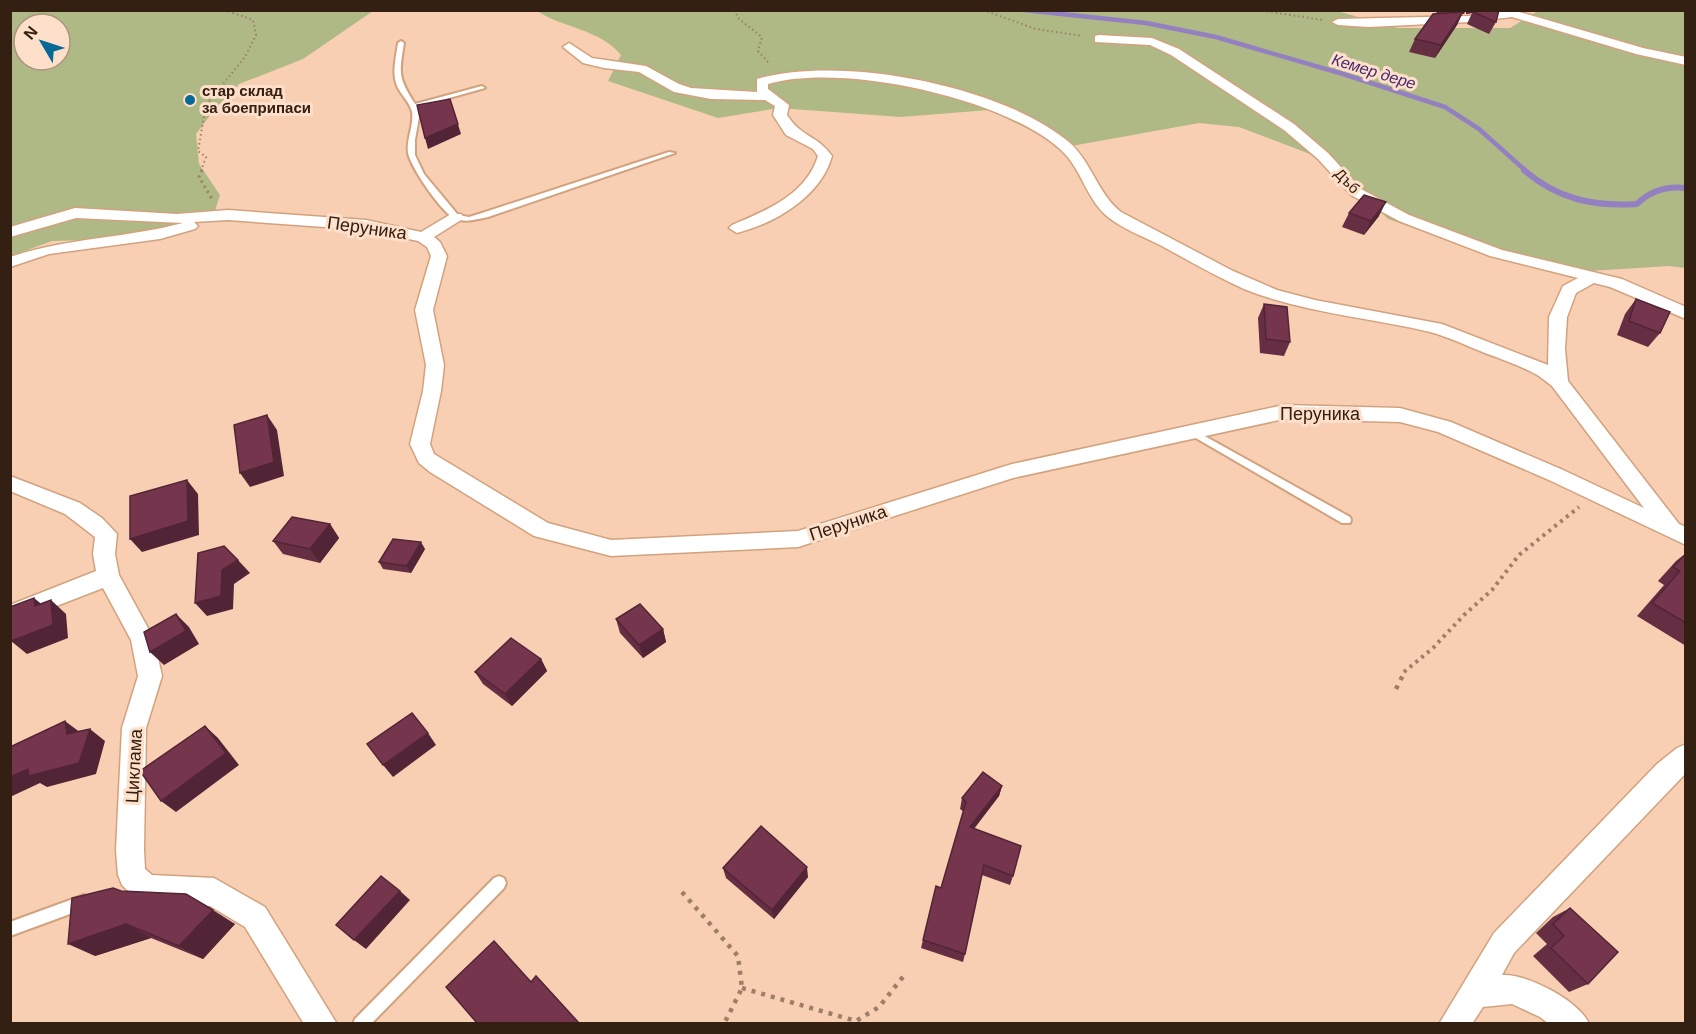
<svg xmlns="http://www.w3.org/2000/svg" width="1696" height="1034" viewBox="0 0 1696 1034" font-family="Arial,sans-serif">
<rect width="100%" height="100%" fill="#f8cfb2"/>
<!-- green -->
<g fill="#aeb985" fill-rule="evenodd">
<path d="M1333,10L1398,28H1510L1538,11H1685V268L1669,266L1574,272L1497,257L1388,219L1326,160L1239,127L1199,123L1066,147L989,110L901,117L779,108L718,118L608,81L621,55C600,29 563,28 537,11Z"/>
<path d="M10,11H373L303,59L239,84L214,110L196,134L199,164L220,195L213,217L121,239L52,241L11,256ZM24,24H60V60H24Z"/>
</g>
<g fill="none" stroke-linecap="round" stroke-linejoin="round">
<!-- stream-far1 -->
<path stroke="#9480c0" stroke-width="4.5" d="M1024,10L1146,23L1216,37L1343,74L1445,107L1479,129L1526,171"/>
<!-- stream -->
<path stroke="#9480c0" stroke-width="6" d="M1524,170C1557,199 1594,207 1637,204C1650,191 1667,186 1686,188"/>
<!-- service casing -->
<g stroke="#d2a27e" stroke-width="4">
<g id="service">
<path d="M401,41L404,43C399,74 398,77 415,104L482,86L485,88L417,107L419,117L415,140V155L424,174L458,215L469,217L482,213L669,152L675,153L488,217C477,219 467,223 456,219C443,215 411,168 408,153C406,139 414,126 412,112C410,103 403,97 398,88C391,74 396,58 398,43Z"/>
<path d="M1192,429L1350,517L1351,520L1350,523H1342L1189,434L1187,432L1189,430Z"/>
<path d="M499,876L504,878L506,883L504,888L371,1024H353L355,1019L494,878Z"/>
<path d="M84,895L89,897L91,902L89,907L10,936V922Z"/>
</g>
</g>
<!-- minor casing -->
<g stroke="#d2a27e" stroke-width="3">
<g id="minor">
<path d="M1505,10L1516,11L1643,48L1686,57V65L1636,54L1512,17L1469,22L1369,27L1338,25L1332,22L1338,19L1469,16Z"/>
<path d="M1099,35L1152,38L1179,49L1294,124L1328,153L1361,189L1409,215L1502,250L1622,279L1686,307V319L1610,287L1594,283L1576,293L1567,317L1565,349L1568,381L1679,524L1686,527V545L1549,480L1438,432L1400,422L1284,419L1013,478L798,547L611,556L534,536L430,472L419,463L410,444L423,391L426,365L415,310L431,256L427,247L418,241L366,230L228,220L194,222L198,226L195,229L160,239L49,254L10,267V257C67,238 126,238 183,223L76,218L10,237V227L75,208L177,214L228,210L366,220L421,232L451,214H461L464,217L461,220L434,237L440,242L447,256L433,310L444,365L441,391L430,444L434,454L548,523L611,540L798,531L1012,464L1284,405L1400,408L1451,422L1563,470L1644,508L1552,386L1539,376C1522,366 1503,360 1485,353C1467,346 1449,337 1430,332C1368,317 1304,313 1244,289C1215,276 1188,260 1160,245C1142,236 1123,229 1108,217C1086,199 1082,169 1061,150C1005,98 841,62 768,84V89L789,105L787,115C801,137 817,135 832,156C821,196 776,223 737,233L729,228L732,225C767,210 806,195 818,156L813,149L786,135L773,115L775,106L765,100L711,99L674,92L639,72L604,68L583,63L563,47L569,43L592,58L646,66L679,84L691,88L757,92V79C841,54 1004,86 1070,143C1092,163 1098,194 1121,212L1233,271L1277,290L1315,300L1442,324L1548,365L1549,317L1563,286L1578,278L1490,256L1399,221L1351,195L1318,159L1284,130L1171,55L1150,45L1095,42V36Z"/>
<path d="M10,476L80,503L102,518L117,534L115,554L119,575L154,639L162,676L146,728L144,850L145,869L152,875L214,878L265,907L337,1024H304L245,927L210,906L146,903L136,899L122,885L118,875L116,850L122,728L138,676L131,640L103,588L10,624V605L96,571L93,554L95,537L65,514L10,491Z"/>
<path d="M1686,744V773L1514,953L1502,975C1526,973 1580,1001 1589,1024H1549L1540,1017L1512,1004L1483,1007L1472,1024H1439L1494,933L1657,764L1677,748Z"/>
</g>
</g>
<!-- path-far3 -->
<g stroke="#9d7e68" stroke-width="2" stroke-dasharray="1.5 3" stroke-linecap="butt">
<path d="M734,10L739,19L762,37L758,51L770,64"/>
<path d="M983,10L1036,29L1083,36"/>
<path d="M1258,10L1323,20"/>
<path d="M201,171L206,157L198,151L206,105L245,57L256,35L253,20L225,10"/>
</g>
<!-- path-far2 -->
<path stroke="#9d7e68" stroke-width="3" stroke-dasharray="2 4" stroke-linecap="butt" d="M202,170L199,177L212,199"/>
<!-- path-far1 -->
<path stroke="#9d7e68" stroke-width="4" stroke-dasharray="3 4.5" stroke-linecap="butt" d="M1404,672L1433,648L1464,615L1492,590L1519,555L1579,507"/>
<!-- path -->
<g stroke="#9d7e68" stroke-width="4.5" stroke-dasharray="4 6" stroke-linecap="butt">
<path d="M1396,689L1405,671"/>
<path d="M682,892L738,956L742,988L724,1024"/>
<path d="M742,988L856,1021L879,1007L906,973"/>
</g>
<!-- service -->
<use href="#service" fill="#fff" fill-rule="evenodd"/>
<!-- minor -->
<use href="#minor" fill="#fff" fill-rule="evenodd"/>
</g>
<!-- wall -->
<g fill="#652e42">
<path d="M1437,10H1466L1464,14H1462L1457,25L1435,58L1409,52L1415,39L1436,14Z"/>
<path d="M1466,10H1499L1496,22L1489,34L1467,24L1472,13L1466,14Z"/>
<path d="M1349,213L1379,216L1364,235L1342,227Z"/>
<path d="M1636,299L1660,333L1648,347L1617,335L1625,314Z"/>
<path d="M1264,304L1290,342L1284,356L1260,353L1258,318Z"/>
<path d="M330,524L339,538L320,563L283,554L273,541Z"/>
<path d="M425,549L411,573L383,569L379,562Z"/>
<path d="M1686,553V646L1637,616L1664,585L1658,581L1676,561Z"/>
<path d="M616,619L663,629L666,642L643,658L620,633Z"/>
<path d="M541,659L547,671L512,706L483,684L475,672Z"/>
<path d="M1002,786L999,796L974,829L1013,876L1010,885L982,875L965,954L963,962L921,948L936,886L941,888L964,812L960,809L962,798Z"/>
<path d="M723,868L808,877L774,919L726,878Z"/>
<path d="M121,891L235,924L203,959L151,938L95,956Z"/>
<path d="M1570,908L1588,984L1569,992L1533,956L1547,944L1536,933L1553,917Z"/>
</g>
<!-- shaded-wall -->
<g fill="#522536">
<path d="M1467,10H1488L1473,12L1472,13L1466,14Z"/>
<path d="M1463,12L1457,25L1435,58L1441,45Z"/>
<path d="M450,99L461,134L428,149L425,138Z"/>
<path d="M1386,202L1379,216L1364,235L1371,221Z"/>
<path d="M267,415L277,430L284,476L250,487L240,473Z"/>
<path d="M187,480L198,494L199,535L142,552L130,539Z"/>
<path d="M330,524L339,538L320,563L310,549Z"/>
<path d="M421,542L425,549L411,573L407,566Z"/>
<path d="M238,560L250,573L234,584L233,609L207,616L195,603L222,570Z"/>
<path d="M34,598L50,611L35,606Z"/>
<path d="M51,600L66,614L68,638L27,654L11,641Z"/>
<path d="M176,614L189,627L199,644L164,665L150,652Z"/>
<path d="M663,629L666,642L643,658L639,645Z"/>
<path d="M541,659L547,671L512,706L505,694Z"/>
<path d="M65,721L81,733L67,734Z"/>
<path d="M205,726L218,738L239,765L176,812L161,801Z"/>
<path d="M90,729L105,741L96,774L47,787L40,783L10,797V777L28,769Z"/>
<path d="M428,733L436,745L393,777L383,765Z"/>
<path d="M1002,786L999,796L967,837L970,827Z"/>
<path d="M807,867L808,877L774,919L772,910Z"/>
<path d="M400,891L410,900L366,949L354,940Z"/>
<path d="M213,910L235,924L203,959L179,946Z"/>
<path d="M126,924L151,938L95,956L68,944Z"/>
</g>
<!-- building -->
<g fill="#75354d" stroke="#522536" stroke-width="1.5">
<path d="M1486,10H1499L1496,22L1473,12Z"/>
<path d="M1463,12L1441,45L1415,39L1433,14Z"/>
<path d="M450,99L458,124L425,138L417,105Z"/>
<path d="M1364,195L1386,202L1371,221L1349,213Z"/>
<path d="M1636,299L1670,312L1660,333L1629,321Z"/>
<path d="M1264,304L1287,307L1290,342L1266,339Z"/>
<path d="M267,415L274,462L240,473L234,425Z"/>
<path d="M187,480L188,521L130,539V496Z"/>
<path d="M292,517L330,524L310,549L273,541Z"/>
<path d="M393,539L421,542L407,566L379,562Z"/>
<path d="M224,546L238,560L222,570L221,596L195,603L198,553Z"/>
<path d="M1686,554V623L1652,603L1680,571L1673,567Z"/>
<path d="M34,598L35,606L51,600L53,625L11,641L10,607Z"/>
<path d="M640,604L663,629L639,645L616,619Z"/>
<path d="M176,614L186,631L150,652L144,632Z"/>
<path d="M511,638L541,659L505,694L475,672Z"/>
<path d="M412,713L428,733L383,765L367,744Z"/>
<path d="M65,721L67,734L90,729L79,763L29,776L28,769L10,777V747Z"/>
<path d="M205,726L226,753L161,801L140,771Z"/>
<path d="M983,772L1002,786L970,827L1021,846L1013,876L984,865L965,954L923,940L936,886L941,888L966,802L962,798Z"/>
<path d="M761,826L807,867L772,910L723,868Z"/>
<path d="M381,876L400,891L354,940L336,925Z"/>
<path d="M113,888L121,891L186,894L213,910L179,946L126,924L68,944L72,898Z"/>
<path d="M1570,908L1618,952L1588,984L1551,948L1564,936L1553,924Z"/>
<path d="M494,941L531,982L536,976L579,1023H477L446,987Z"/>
</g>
<!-- markers -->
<circle fill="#066998" stroke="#fedfc9" stroke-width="2" cx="190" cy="100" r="6"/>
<g text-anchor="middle" stroke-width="6" stroke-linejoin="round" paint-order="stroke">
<!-- far-poi labels -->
<g font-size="15" font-weight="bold" fill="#332012" stroke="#fedfc9" text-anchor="start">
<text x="202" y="96">стар склад<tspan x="202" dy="17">за боеприпаси</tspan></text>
</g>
<!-- far-street labels -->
<g font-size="15" fill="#332012" stroke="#fedfc9">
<text transform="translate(1347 181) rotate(45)" y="5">Дъб</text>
</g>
<!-- far-water labels -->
<g font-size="16" font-style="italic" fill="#462875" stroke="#fedfc9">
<text transform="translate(1374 71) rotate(17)" y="6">Кемер дере</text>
</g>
<!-- street labels -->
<g font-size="18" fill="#332012" stroke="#fedfc9">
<text transform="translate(367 228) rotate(8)" y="6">Перуника</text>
<text x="1320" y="420">Перуника</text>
<text transform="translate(848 523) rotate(-18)" y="6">Перуника</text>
<text transform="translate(134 766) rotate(-87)" y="6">Циклама</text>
</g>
</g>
<!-- border -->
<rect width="1696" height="1034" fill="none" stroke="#332012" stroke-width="24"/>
<!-- north arrow -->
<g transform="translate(42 42) rotate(309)"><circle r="28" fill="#fedfc9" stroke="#ad9380" stroke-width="1.5"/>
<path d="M0-4.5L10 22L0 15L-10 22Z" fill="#066998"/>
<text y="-9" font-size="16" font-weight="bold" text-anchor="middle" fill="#332012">N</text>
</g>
</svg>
